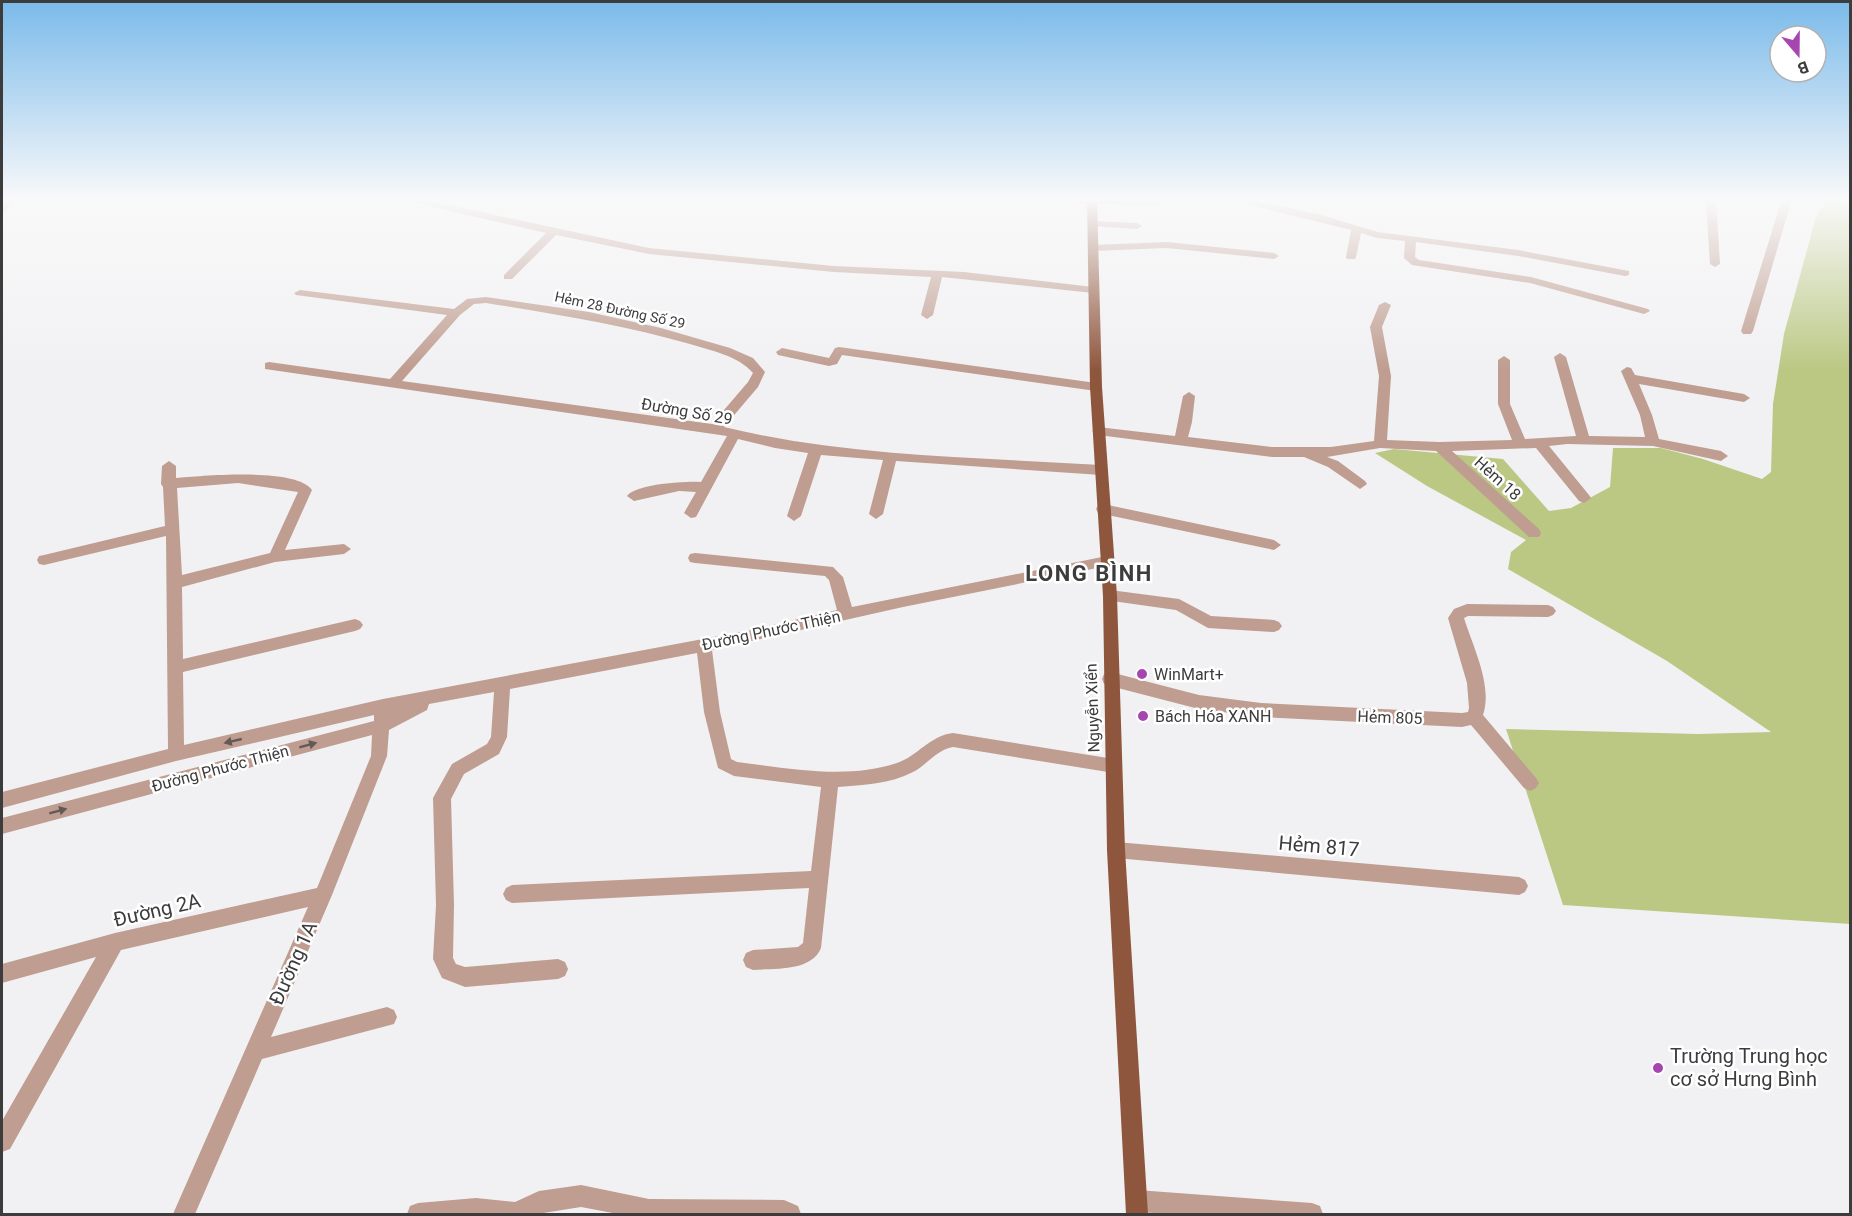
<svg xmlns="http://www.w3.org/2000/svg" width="1852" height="1216" viewBox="0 0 1852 1216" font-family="Roboto,sans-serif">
<rect width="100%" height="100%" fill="#f1f1f3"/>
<!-- green -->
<path fill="#bbc884" d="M1827,199H1850V924L1563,905L1506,729L1698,734L1771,732L1667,661L1508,569L1511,552L1526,540L1427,486L1375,453L1394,449L1503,459L1549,511L1571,508L1610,487L1613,448H1661L1703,459L1762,479L1771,472L1773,404L1784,334L1816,217Z"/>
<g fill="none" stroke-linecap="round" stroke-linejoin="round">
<!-- minor -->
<g fill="#bf9d90" fill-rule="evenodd">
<path d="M6,199H17L6,211L2,212V204Z"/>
<path d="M398,199H420L649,248L834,266L964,272L1093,287L1099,290L1093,293L942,277L933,315L927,319L921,315L931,277L834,272L649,254L556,235L512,279H504V275L546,233Z"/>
<path d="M627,199H642L637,202Z"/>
<path d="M983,199H1159L1162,202L1157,205L988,202Z"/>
<path d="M1226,199H1248L1321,215L1378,232L1518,250L1629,271V275L1625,276L1518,256L1416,242L1415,257L1419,260L1531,277L1648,309L1650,311L1644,314L1530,283L1412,265L1404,258L1405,241L1377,238L1361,233L1356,257L1355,259H1347L1346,257L1351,230Z"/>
<path d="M1706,199H1716L1720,264L1715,267L1710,264Z"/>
<path d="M1782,199H1792L1753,331L1751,334H1743L1741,331Z"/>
<path d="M1813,199H1841L1830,204Z"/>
<path d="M1093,221L1137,223L1142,226L1137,229L1089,226V222Z"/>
<path d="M1167,242L1274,253L1279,256L1274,259L1167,248L1093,251L1088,248L1093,245Z"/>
<path d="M300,290L454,309L467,299L486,297L589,312L661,328L730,348L753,358L765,372L758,387L724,427C847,457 975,457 1101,465L1108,470L1101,475L896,461L883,514L876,519L869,514L883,460L821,455L801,516L794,521L787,516L808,453L775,448L738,439L696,517L691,518L684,513L696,492L679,491L634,501L627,496C636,484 686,481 701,482L727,436L265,369V363L269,362L390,379L447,315L296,295L294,293ZM486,303C555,314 623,325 690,344C712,351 737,355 753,373L748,382L712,424L402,381L460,315L474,304Z"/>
<path d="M1385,302L1391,305L1382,327L1391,376L1387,440L1439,442L1512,440L1498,404V360L1504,356L1510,360V404L1525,439L1576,436L1554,357L1560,353L1566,357L1589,436L1645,437L1640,415L1621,371L1627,367L1631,368L1635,375L1744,394L1750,398L1744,402L1639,384L1652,415L1659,439L1721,451L1728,456L1721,461L1653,446L1567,444L1549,446L1589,495L1591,498L1584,503L1579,501L1536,448L1452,451L1539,529L1541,533L1539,537H1529L1436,451L1380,448L1327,457L1338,461L1365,481L1367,484L1360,489L1328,467L1304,457H1272L1098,435L1092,431L1098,427L1175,436L1183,396L1189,392L1195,396L1192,422L1188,437L1272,447H1331L1374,441L1379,376L1370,327L1379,305Z"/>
<path d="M839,347L1096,383L1102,387L1096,391L842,355L837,364L829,366L778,355L776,352L782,348L829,358L835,348Z"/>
<path d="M169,461L176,466V478C203,476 296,467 312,490L285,550L344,544L351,549L344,554L275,562L182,587L183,659L355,619L360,621L363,625L360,629L355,631L183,672L184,745L383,699L751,630L837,610L829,580L825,576L695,563L690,562L688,558L690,554L695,553L833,567L843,577L852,607L1107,556L1112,557L1114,561L1112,565L1107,566L903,607L712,650L720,712L731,759L737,762C789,768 846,780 897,763C918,756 929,736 953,733L1114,759L1120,761L1122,766L1120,771L1114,773L953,747C936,750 927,765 913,772C890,784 863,785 838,787L821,948C811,972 775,968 753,970L746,967L743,960L746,953L753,950L798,947L803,943L809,888L512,903L506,900L503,894L506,888L512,885L811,871L821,787L734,776L718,768L704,712L697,653L510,689L507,737L499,754L464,774L451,799L454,905L453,958L456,964L465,967L558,959L565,962L568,969L565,976L558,979L465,987L442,978L433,959L436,905L433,798L452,764L487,744L491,737L494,692L429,704L427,710L389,730L387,756L332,895L271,1037L387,1007L394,1010L397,1017L394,1024L262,1059L195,1214H173L308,907L121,950L10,1149L2,1152V1121L96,957L2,983V964L115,933L317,888L371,756L372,735L2,834V818L374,721V715L176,761L2,808V792L168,749L166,536L44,565L39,564L37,560L39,556L44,555L165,526L163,487L161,484L162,466ZM238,483L298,492L270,553L182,575L177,488Z"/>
<path d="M1103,504L1274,540L1281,545L1274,550L1098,513L1096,509L1098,505Z"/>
<path d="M1110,590L1179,599L1211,616L1274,620L1279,622L1282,626L1279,630L1274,632L1208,628L1176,610L1105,600L1103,596L1105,592Z"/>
<path d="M1467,604L1548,605L1553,607L1556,611L1553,615L1548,617L1468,616L1464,618C1473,647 1493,686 1483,715L1536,778L1539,783L1536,788L1530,791L1524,788L1471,725L1462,727L1261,717L1199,709L1110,686L1104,684L1102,679L1104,674L1110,672L1199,695L1261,703L1462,713L1468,712L1469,708L1467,683L1448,618L1454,609Z"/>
<path d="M1116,842L1519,877L1525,880L1528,886L1525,892L1519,895L1116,858L1110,856L1107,850L1110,844Z"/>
<path d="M581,1185L649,1199L784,1200L798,1206L801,1214H618L581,1207L537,1214H407L410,1206L418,1203L476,1198L515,1202L539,1191Z"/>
<path d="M1137,1190L1312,1203L1320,1206L1323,1214H1171L1137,1212L1129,1209L1126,1201L1129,1193Z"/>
</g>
<!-- major -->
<path fill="#8f563e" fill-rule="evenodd" d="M1087,199H1097L1102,387L1117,596L1125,850L1148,1214H1126L1107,850L1103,596L1090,387Z"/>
</g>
<!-- one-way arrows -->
<defs><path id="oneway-solid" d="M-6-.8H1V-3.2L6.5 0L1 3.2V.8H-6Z" transform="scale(1.5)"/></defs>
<g fill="#635956">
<use href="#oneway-solid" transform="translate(233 741) rotate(167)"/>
<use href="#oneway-solid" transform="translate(308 745) rotate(-15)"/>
<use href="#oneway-solid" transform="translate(58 811) rotate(-15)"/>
</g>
<!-- sky -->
<linearGradient id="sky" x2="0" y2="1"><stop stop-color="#7abaea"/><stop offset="0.54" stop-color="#f9f9fa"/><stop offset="1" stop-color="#f9f9fa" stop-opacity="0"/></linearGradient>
<rect width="1852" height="370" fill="url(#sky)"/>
<!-- markers -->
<g fill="#a647af" stroke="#fff" stroke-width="2">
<circle cx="1142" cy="674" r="6"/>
<circle cx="1143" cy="716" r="6"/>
<circle cx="1658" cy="1068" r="6"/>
</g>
<g text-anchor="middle" stroke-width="5" stroke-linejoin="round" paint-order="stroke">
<!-- far-street labels -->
<g font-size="14" fill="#3c3c3d" stroke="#fff">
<text transform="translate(620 310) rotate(12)" y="5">Hẻm 28 Đường Số 29</text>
</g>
<!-- street labels -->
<g font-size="16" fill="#3c3c3d" stroke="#fff">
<text transform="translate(687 411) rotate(10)" y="6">Đường Số 29</text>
<text transform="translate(1498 478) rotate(42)" y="6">Hẻm 18</text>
<text transform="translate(771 630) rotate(-12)" y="6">Đường Phước Thiện</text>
<text transform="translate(1092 708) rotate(-92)" y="6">Nguyễn Xiển</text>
<text transform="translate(1390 717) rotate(2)" y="6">Hẻm 805</text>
<text transform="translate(220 768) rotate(-15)" y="6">Đường Phước Thiện</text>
</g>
<!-- poi labels -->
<g font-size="16" fill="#3c3c3d" stroke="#fff" text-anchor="start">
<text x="1154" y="680">WinMart+</text>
<text x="1155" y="722">Bách Hóa XANH</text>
</g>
<!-- near-street labels -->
<g font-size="20" fill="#3c3c3d" stroke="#fff">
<text transform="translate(1319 846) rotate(5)" y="7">Hẻm 817</text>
<text transform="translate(157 910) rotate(-13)" y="7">Đường 2A</text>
<text transform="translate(293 963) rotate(-66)" y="7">Đường 1A</text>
</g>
<!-- near-poi labels -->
<g font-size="20" fill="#3c3c3d" stroke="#fff" text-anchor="start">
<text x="1670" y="1063">Trường Trung học<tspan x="1670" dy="23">cơ sở Hưng Bình</tspan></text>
</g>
<!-- district labels -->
<g font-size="22" font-weight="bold" letter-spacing="1.5" fill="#3c3c3d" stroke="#fff">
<text x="1089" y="581">LONG BÌNH</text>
</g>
</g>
<!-- border -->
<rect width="1852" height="1216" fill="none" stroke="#3c3c3d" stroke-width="6"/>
<!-- north arrow -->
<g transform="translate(1798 54) rotate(160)"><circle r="28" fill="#ffffff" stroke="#b1b1b1" stroke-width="1.5"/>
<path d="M0-4.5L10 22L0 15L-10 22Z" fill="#a647af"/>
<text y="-9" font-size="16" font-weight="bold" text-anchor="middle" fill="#3c3c3d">B</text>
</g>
</svg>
